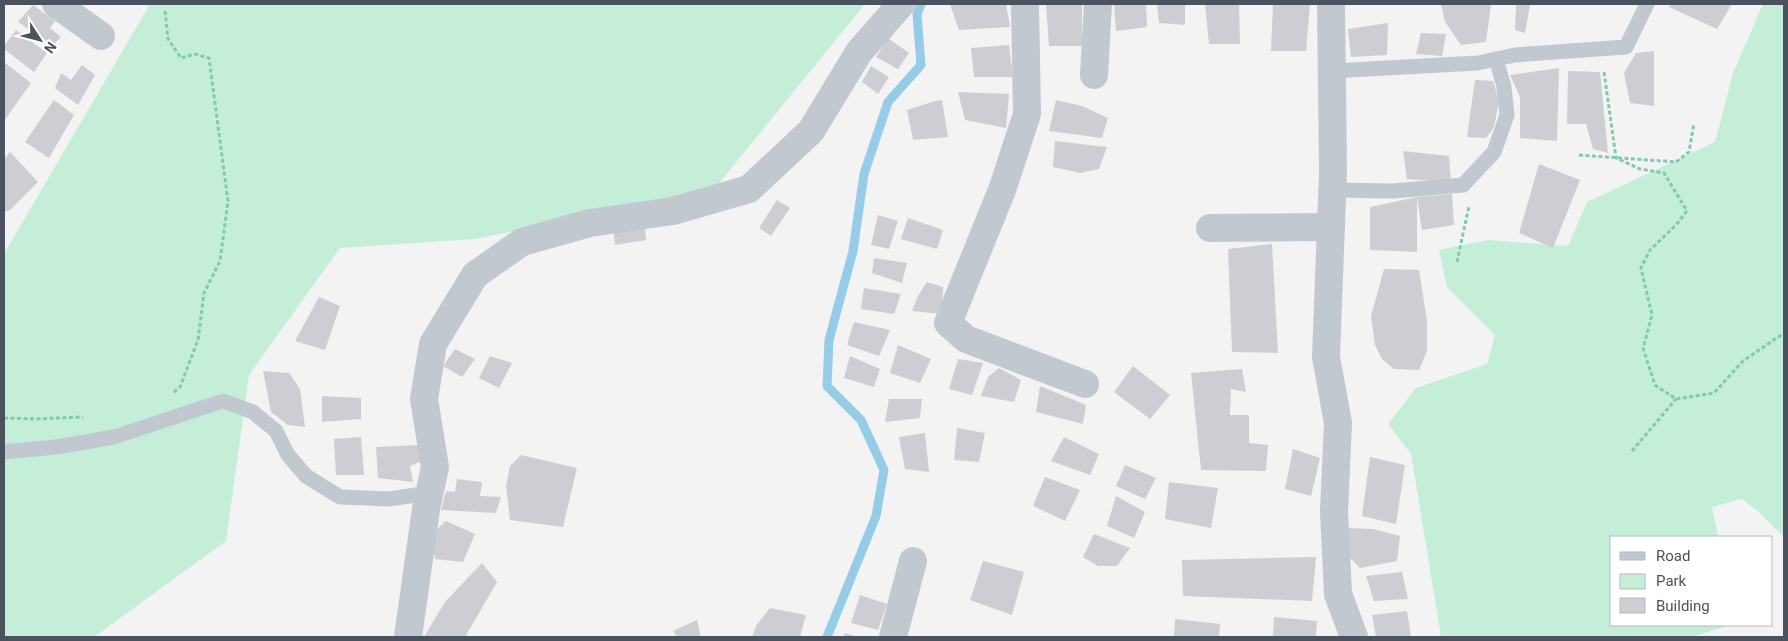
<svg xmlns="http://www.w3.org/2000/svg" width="1788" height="641" viewBox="0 0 1788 641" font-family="Roboto,sans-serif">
<rect width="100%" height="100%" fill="#f4f3f3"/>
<!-- green -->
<g fill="#c5eed9">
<path d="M150,4H865L712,192L475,239L340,248L249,375L226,541L94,637H4V254Z"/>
<path d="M1763,4H1784V537L1759,512L1742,499L1712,507L1718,537H1612V625H1730L1692,637H1441L1411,454L1388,424L1416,388L1487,364L1495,335L1447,287L1439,250L1487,240L1568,246L1587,202L1715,142L1733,73Z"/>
</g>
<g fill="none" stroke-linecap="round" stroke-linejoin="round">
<!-- stream -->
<path stroke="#95cde8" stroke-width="9" d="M827,637L876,516L884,470L861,420L827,386L829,340L853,251L864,174L888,102L921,65L917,14L921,4"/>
</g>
<!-- building -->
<g fill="#cdced4">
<path d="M950,4H1006L1010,27L959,30Z"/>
<path d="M1046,4H1082V46H1049Z"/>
<path d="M1114,4H1146L1147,27L1116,31Z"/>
<path d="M1157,4H1185V25L1159,23Z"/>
<path d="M1205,4H1239L1240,44H1209Z"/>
<path d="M1273,4H1310L1306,51H1271Z"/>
<path d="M1441,4H1491L1486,42L1461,45L1445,22Z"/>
<path d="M1516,4L1530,5L1525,33L1515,30Z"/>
<path d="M1670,4H1732L1717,29L1669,7Z"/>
<path d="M33,5L55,21L50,28L61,37L53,45L18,22Z"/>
<path d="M1388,23L1387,55L1351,57L1348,29Z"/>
<path d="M16,30L47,53L34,72L4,49V46Z"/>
<path d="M1421,33L1446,34L1442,56L1416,54Z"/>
<path d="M888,38L909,53L898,69L876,57Z"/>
<path d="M1009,45L1013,77H974L971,48Z"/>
<path d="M1654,51V106L1630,103L1624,73L1636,53Z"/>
<path d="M5,63L31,83L4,121V64Z"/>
<path d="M82,65L95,75L78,105L55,88L61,73L71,80Z"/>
<path d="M871,66L889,77L878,94L862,82Z"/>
<path d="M1559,68L1557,141L1520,138V97L1510,75Z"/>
<path d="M1568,71L1600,72L1608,153L1593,149L1586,124H1567Z"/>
<path d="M1475,80L1493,81L1499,101L1494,127L1486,138L1467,137Z"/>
<path d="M958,92L1009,94L1006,128L965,120Z"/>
<path d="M54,100L74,115L49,158L25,142Z"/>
<path d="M942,100L948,137L913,140L907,110L935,101Z"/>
<path d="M1056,100L1082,106L1108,118L1102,138L1049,131Z"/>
<path d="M1055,141L1107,147L1099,169L1080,173L1053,167Z"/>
<path d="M1403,151L1449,156L1451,182L1407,179Z"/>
<path d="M10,152L38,182L10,210L4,212V159Z"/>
<path d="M1539,164L1580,180L1553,248L1519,233Z"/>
<path d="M1452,194L1454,225L1422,230L1417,197Z"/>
<path d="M1417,197V252L1370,250V207Z"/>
<path d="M777,200L790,208L771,236L759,228Z"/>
<path d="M878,215L898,221L889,249L871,245Z"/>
<path d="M908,218L943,230L937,249L901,239Z"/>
<path d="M645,226L646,240L615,245L613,229Z"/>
<path d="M1272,244L1278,353L1232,352L1228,249Z"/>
<path d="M874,258L907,263L902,283L872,273Z"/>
<path d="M1384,269L1419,270L1427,321V351L1419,370L1394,369L1382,359L1375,345L1371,316Z"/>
<path d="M927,282L943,287L942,314L912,311L918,296Z"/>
<path d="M864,288L901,294L894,314L861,309Z"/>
<path d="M319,297L340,306L325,350L295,341Z"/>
<path d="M854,322L890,330L879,356L847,345Z"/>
<path d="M898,345L931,359L920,383L890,373Z"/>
<path d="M455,349L475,359L462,377L443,366Z"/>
<path d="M490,356L512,363L499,388L479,378Z"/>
<path d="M850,356L880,369L874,387L844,378Z"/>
<path d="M958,359L983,363L972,395L949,389Z"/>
<path d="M1133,366L1170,395L1150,419L1114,392Z"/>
<path d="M999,368L1021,380L1014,402L981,396L988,377Z"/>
<path d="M1242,369L1246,392L1231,389L1230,415H1249V443L1268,445L1266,471L1201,470L1191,373Z"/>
<path d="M263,371L289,373L300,389L305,427L288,425L271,412Z"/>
<path d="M1040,386L1086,405L1083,424L1036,412Z"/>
<path d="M322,396L361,398V419L322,422Z"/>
<path d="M889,399H922L920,418L885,422Z"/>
<path d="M957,428L985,433L979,462L954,460Z"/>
<path d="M925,433L929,472L905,469L899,437Z"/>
<path d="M361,437L364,475H336L334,439Z"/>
<path d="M1064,437L1099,454L1090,475L1051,461Z"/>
<path d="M419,445L422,461L410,466L413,482L378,478L376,447Z"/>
<path d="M1293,449L1320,458L1311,496L1285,489Z"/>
<path d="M521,455L577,468L563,527L510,520L506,486L510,466Z"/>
<path d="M1370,457L1405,465L1396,524L1362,516Z"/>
<path d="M1125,465L1156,478L1145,499L1116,486Z"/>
<path d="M1045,477L1080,490L1065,521L1033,506Z"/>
<path d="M457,479L482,482L480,496L501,497L496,513L441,510L446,491L455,492Z"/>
<path d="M1169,482L1218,488L1211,528L1165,519Z"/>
<path d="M1116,496L1145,512L1134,538L1107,526Z"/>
<path d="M446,521L475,534L463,562L435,559L433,549L436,530Z"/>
<path d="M1348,528L1373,529L1400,536L1397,561L1360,568L1349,557Z"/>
<path d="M1094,534L1130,548L1117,566H1098L1083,557Z"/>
<path d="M1316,557L1312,601L1183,596L1182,560Z"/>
<path d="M983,561L1024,572L1012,615L970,600Z"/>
<path d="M482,563L497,582L465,637H424L445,602Z"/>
<path d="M1402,572L1408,599L1374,601L1366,576Z"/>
<path d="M860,595L887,604L878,630L851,623Z"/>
<path d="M770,608L806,615L800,637H752L756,626Z"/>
<path d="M1407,611L1411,637H1376L1372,615Z"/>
<path d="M1274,617L1317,621L1316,637H1273Z"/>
<path d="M1175,619L1220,624L1219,637H1174Z"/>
<path d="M697,620L701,637H677L673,631Z"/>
<path d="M845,633L858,637H844Z"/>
</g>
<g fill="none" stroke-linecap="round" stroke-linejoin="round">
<!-- path -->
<g stroke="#7ecbae" stroke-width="3" stroke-dasharray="4 2.5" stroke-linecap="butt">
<path d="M165,11L168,39L181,58L195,54L209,58L228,201L220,261L204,293L198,340L180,387L174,392"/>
<path d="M1604,72L1616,158L1640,169L1664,173L1687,211L1676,225L1650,250L1641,268L1652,315L1643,348L1655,385L1676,399L1714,393L1743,361L1784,333"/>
<path d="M1579,155L1676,162L1689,152L1694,123"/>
<path d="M1457,262L1469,206"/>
<path d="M4,418L34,419L83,417"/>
<path d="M1632,451L1676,399"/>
</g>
<!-- service -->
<g stroke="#c1c8d0" stroke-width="15">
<path d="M1332,71L1478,63L1515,55L1626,47L1647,4"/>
<path d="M1332,190L1393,191L1463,185L1494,152L1507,115L1504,87L1496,59"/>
<path d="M4,452L56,447L114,437L223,401L253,412L276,431L288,455L306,476L340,497L389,499L429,493"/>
</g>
<!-- minor -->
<g stroke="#c1c8d0" stroke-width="28">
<path d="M56,4L101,36"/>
<path d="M1025,4L1027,114L1002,190L948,323L966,339L1085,384"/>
<path d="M1331,4L1333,172L1326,357L1338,423L1334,511L1338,594L1354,637"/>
<path d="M1094,75L1098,4"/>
<path d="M1210,228L1331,227"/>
<path d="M408,637L426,509L435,467L424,399L433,344L475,275L522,242L590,223L673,211L749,189L811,131L859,52L901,4"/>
<path d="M893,637L913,561"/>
</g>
</g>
<!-- border -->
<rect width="1788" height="641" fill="none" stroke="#4b535f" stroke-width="10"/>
<!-- legend -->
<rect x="1610" y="536" width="162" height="90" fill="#ffffff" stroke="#b7babf"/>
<rect x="1620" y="552" width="25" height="8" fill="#c1c8d0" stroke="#b7babf"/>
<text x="1656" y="561" font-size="15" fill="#4b535f">Road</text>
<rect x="1620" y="574" width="25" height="15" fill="#c5eed9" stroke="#b7babf"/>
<text x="1656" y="586" font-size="15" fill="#4b535f">Park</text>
<rect x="1620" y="598" width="25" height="15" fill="#cdced4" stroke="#b7babf"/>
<text x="1656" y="611" font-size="15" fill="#4b535f">Building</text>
<!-- north arrow -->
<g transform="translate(40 40) rotate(126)" stroke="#ffffff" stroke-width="4" paint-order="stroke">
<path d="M0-4L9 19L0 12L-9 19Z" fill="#4b535f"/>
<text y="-8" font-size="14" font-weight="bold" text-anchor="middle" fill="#4b535f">N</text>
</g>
</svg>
